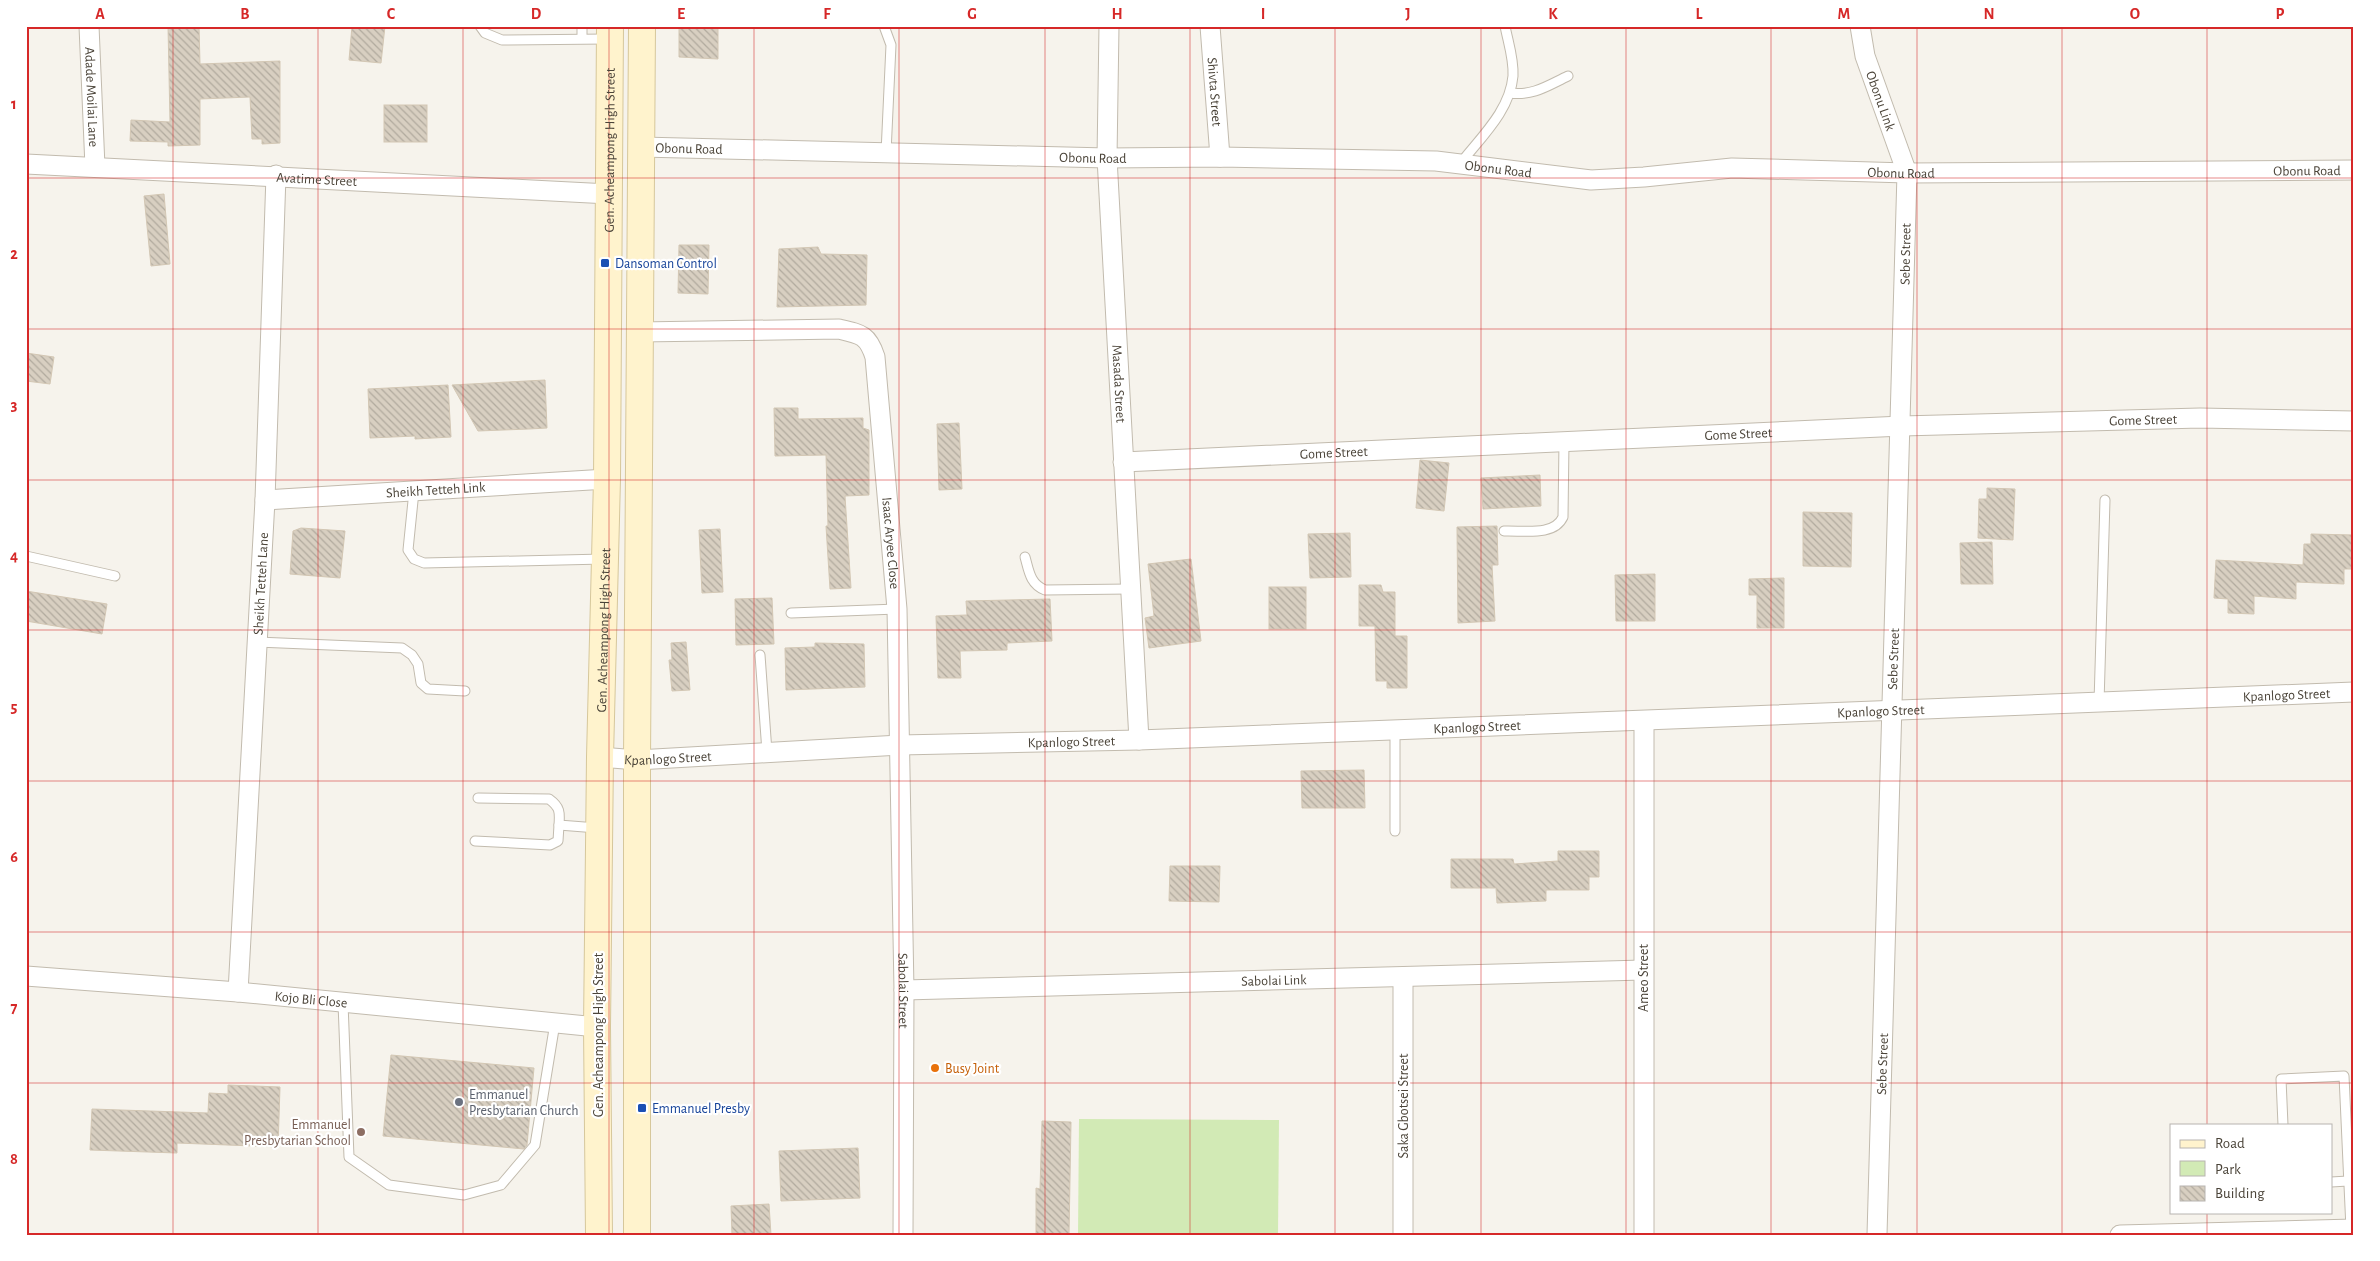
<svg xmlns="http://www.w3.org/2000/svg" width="2380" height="1261" viewBox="0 0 2380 1261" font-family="'Alegreya Sans',sans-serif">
<defs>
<pattern id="building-back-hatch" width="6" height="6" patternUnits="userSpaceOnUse" patternTransform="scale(1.25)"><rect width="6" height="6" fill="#d8cfc1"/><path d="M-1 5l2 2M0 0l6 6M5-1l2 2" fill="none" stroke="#b1aa9e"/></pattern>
</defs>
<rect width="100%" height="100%" fill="#f6f3ec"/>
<!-- green -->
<path fill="#d2eab5" d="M1079,1119L1279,1120L1278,1235H1078Z"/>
<!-- building -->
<g fill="url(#building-back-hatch)" stroke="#d3c7b4">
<path d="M168,26H199L200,64L280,61V143L262,144V139H252L250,97L200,99V145L168,146V142L130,141L131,120L170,122Z"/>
<path d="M352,26H385L381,63L349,60Z"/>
<path d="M679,26H718V59L679,57Z"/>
<rect x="384" y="105" width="43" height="37"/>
<path d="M164,194L170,264L151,266L144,196Z"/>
<path d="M679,245H709L708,294L678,293Z"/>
<path d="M818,247L821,254L867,255L866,305L777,307L779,249Z"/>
<path d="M26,353L54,357L50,384L26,381Z"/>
<path d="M545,380L547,428L529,429L478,431L452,385Z"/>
<path d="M448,385L451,437L415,439V436L370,438L368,389Z"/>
<path d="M774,408H798V419L863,418V428L869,430V495L845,496L851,588L830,589L826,526H828L826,455L775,456Z"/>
<path d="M959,423L962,489L939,490L937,424Z"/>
<path d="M1420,460L1449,463L1444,511L1416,508Z"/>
<path d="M1540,475L1541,506L1483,509L1481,478Z"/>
<path d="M1987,488L2015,489L2013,540L1978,538L1979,499H1987Z"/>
<path d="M1803,512L1852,513L1851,567L1803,566Z"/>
<path d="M1497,526L1498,565H1492L1495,621L1458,623L1457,527Z"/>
<path d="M301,528L345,531L340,578L290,574L293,531Z"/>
<path d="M720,529L723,592L702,593L699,530Z"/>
<path d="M1350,533L1351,577L1310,578L1308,534Z"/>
<path d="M2311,534L2354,535V569H2344V584L2296,582V599L2254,596V614L2228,613V599L2214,598L2216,560L2303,565L2304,544H2311Z"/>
<path d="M1992,542L1993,584H1961L1960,543Z"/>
<path d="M1191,559L1201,641L1149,648L1145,618L1154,616L1148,564Z"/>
<path d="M1655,574V621H1616L1615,575Z"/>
<path d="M1784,578V628H1757V595H1749V579Z"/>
<path d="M1359,585H1381L1383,592H1395V636H1407V688H1387V681H1376L1375,626H1359Z"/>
<rect x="1269" y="587" width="37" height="42"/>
<path d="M26,591L107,604L102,634L26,621Z"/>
<path d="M772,598L774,644L736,645L735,599Z"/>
<path d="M1050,599L1052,641L1007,643V650L960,651L961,678H938L936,616L967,615L966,601Z"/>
<path d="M686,642L690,690L672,691L669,660H672L671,643Z"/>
<path d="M815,643L864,644L865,687L786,690L785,648L815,647Z"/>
<path d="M1364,770L1365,808H1302L1301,771Z"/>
<path d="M1558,851H1599V877H1589V890H1546V901L1497,903L1496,888H1451V859H1513L1514,864L1558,861Z"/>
<path d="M1170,866H1220L1219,902L1169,901Z"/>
<path d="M391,1055L534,1068L527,1145L524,1149L383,1136Z"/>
<path d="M228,1085L280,1087L278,1147L177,1143V1153L90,1150L92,1109L208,1113L209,1093L228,1094Z"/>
<path d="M1042,1121L1071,1122L1069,1235H1036V1188L1040,1189Z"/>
<path d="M858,1148L860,1198L781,1201L779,1151Z"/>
<path d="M769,1204L771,1235H732L731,1206Z"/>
</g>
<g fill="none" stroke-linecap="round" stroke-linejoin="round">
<!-- lane casing -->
<g stroke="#c2bbae" stroke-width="11">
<g id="lane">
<path d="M480,26L485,33L502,40L607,39"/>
<path d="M582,26V38"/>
<path d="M884,26L891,45L886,153"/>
<path d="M1510,93C1533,96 1547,86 1568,76"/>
<path d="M1460,164C1480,138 1510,111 1513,76C1514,59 1508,42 1505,26"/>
<path d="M414,491L408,550L414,559L424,563L604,559"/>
<path d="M1504,531C1522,530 1554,537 1563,517L1564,442"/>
<path d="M26,556L115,576"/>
<path d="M1025,557C1029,571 1030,584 1045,590L1130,589"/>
<path d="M791,613L897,609"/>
<path d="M257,642L402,648L412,655L418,664L421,683L428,689L465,691"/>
<path d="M760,655L767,752"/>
<path d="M2099,703L2105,500"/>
<path d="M1395,731V831"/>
<path d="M478,798L549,799C560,807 560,812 559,825L597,828"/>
<path d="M475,841L550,845L558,841L559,825"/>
<path d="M343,1003L349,1157L389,1185L464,1195L501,1185L535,1145L555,1023"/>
<path d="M2283,1125L2281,1079L2344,1076L2351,1229"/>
<path d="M2331,1182L2348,1181"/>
</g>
</g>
<!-- street casing -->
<g stroke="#c2bbae" stroke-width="21">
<g id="street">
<path id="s1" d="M89,26L95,167"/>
<path id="s2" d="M1109,26L1107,158L1139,740"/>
<path id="s3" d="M1210,26L1220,157"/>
<path id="s4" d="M1860,26L1865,56L1907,173L1877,1235"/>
<path id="s5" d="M641,147L1107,158L1220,157L1436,161L1591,180L1644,177L1732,168L1907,173L2354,170"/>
<path id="s6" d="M26,164L609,194"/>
<path id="s7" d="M639,332L839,329C861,334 868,335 875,357L897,609L904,990L903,1235"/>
<path id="s8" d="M1123,462L1902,426L2200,418L2354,421"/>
<path id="s9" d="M265,500L607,479"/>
<path id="s10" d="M600,757L637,760L900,745L1139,740L2354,692"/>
<path id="s11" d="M26,976L238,992L597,1027"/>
<path d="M1403,977V1235"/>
<path id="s12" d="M904,990L1643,970"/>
<path id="s13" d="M238,992L265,500L276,175"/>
<path d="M1644,1235V721"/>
<path d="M2120,1235L2354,1229"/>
</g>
</g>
<!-- secondary casing -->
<g stroke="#d6c79b" stroke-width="28">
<g id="secondary">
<path id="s14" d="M599,1235L597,1027L600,757L607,479L610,26"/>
<path d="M637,1235V760L642,26"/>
</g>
</g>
<!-- lane -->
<use href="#lane" stroke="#fff" stroke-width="9"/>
<!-- street -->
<use href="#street" stroke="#fff" stroke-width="19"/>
<!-- secondary -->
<use href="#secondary" stroke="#fff3cd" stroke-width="26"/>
</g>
<!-- grid -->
<path fill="none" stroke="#d62828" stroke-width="1" stroke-opacity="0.55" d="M173,26V1235M318,26V1235M463,26V1235M609,26V1235M754,26V1235M899,26V1235M1045,26V1235M1190,26V1235M1335,26V1235M1481,26V1235M1626,26V1235M1771,26V1235M1917,26V1235M2062,26V1235M2207,26V1125M26,178H2354M26,329H2354M26,480H2354M26,630H2354M26,781H2354M26,932H2354M26,1083H2354M2207,1212V1235"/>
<!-- markers -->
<g fill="#1a4fb4" stroke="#fff" stroke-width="2">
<rect x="600" y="258" width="10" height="10" rx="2.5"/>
<rect x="637" y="1103" width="10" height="10" rx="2.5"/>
</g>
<circle fill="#e8710a" stroke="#fff" stroke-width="2" cx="935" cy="1068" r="5"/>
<circle fill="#6b7280" stroke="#fff" stroke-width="2" cx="459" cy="1102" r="5"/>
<circle fill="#8d6e63" stroke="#fff" stroke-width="2" cx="361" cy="1132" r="5"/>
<g text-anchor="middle" stroke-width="4.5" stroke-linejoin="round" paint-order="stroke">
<!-- street labels -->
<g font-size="14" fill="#4b4439" stroke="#fff">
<text dy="5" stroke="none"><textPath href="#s3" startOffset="66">Shivta Street</textPath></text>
<text dy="5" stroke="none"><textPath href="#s1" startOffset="71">Adade Moilai Lane</textPath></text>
<text dy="5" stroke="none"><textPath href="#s4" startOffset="78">Obonu Link</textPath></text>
<text dy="5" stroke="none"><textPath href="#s5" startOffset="48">Obonu Road</textPath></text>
<text dy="5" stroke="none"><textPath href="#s14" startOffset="1085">Gen. Acheampong High Street</textPath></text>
<text dy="5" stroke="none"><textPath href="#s5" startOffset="452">Obonu Road</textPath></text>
<text dy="5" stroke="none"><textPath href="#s5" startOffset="858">Obonu Road</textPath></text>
<text dy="5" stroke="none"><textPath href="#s5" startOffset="1668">Obonu Road</textPath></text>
<text dy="5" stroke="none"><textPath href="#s5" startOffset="1262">Obonu Road</textPath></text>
<text dy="5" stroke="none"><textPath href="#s6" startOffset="291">Avatime Street</textPath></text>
<text transform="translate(1905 254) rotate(-89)" y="5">Sebe Street</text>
<text dy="5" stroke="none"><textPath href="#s2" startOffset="358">Masada Street</textPath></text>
<text dy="5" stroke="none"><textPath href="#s8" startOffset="1021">Gome Street</textPath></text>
<text dy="5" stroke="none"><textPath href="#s8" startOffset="616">Gome Street</textPath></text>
<text dy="5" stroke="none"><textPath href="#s8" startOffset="211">Gome Street</textPath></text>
<text dy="5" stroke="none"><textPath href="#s9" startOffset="171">Sheikh Tetteh Link</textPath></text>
<text dy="5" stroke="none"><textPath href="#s7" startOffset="436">Isaac Aryee Close</textPath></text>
<text dy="5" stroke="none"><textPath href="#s13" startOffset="409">Sheikh Tetteh Lane</textPath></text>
<text dy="5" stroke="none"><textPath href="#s14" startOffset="605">Gen. Acheampong High Street</textPath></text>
<text transform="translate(1893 659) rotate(-88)" y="5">Sebe Street</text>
<text dy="5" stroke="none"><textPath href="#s10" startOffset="1688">Kpanlogo Street</textPath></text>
<text dy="5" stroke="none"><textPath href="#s10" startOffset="1282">Kpanlogo Street</textPath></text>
<text dy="5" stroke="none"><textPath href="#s10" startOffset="878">Kpanlogo Street</textPath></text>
<text dy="5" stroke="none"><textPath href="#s10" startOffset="472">Kpanlogo Street</textPath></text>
<text dy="5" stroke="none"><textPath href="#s10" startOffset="68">Kpanlogo Street</textPath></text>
<text transform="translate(1643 978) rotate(-90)" y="5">Ameo Street</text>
<text dy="5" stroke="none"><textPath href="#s12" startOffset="370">Sabolai Link</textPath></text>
<text dy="5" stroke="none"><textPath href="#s7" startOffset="884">Sabolai Street</textPath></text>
<text dy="5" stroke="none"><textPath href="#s11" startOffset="286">Kojo Bli Close</textPath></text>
<text transform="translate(598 1035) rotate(-90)" y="5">Gen. Acheampong High Street</text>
<text transform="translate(1882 1064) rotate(-88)" y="5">Sebe Street</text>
<text transform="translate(1403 1106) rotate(-90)" y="5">Saka Gbotsei Street</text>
</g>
<!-- transit labels -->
<g font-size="14" fill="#164399" stroke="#fff" text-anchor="start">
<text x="615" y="268">Dansoman Control</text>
<text x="652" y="1113">Emmanuel Presby</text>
</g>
<!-- food labels -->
<g font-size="14" fill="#c56008" stroke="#fff" text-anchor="start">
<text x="945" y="1073">Busy Joint</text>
</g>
<!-- worship labels -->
<g font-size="14" fill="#5b616d" stroke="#fff" text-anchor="start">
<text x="469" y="1099">Emmanuel<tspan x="469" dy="16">Presbytarian Church</tspan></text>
</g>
<!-- education labels -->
<g font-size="14" fill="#785e54" stroke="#fff" text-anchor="end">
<text x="351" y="1129">Emmanuel<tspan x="351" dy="16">Presbytarian School</tspan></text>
</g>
</g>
<!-- border -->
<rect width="2380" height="1261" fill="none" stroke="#ffffff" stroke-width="55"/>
<!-- legend -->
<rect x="2170" y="1124" width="162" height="90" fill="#ffffff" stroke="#b7b4b0"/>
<rect x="2180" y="1140" width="25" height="8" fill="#fff3cd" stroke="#b7b4b0"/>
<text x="2215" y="1148" font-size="15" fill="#4b4439">Road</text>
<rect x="2180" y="1161" width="25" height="15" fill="#d2eab5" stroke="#b7b4b0"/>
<text x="2215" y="1174" font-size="15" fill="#4b4439">Park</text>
<rect x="2180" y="1186" width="25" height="15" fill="url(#building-back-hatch)" stroke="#b7b4b0"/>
<text x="2215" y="1198" font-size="15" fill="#4b4439">Building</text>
<rect x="28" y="28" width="2324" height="1206" fill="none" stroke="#d62828" stroke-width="2"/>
<g font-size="16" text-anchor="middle" font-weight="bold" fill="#d62828">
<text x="100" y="19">A</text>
<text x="245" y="19">B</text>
<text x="391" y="19">C</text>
<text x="536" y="19">D</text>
<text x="681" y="19">E</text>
<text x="827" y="19">F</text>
<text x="972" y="19">G</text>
<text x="1117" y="19">H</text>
<text x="1263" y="19">I</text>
<text x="1408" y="19">J</text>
<text x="1553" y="19">K</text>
<text x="1699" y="19">L</text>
<text x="1844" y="19">M</text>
<text x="1989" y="19">N</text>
<text x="2135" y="19">O</text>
<text x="2280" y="19">P</text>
<text x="14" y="109">1</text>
<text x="14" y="259">2</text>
<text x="14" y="410">3</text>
<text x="14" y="561">4</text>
<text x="14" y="712">5</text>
<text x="14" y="862">6</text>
<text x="14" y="1013">7</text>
<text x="14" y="1164">8</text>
</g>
</svg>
